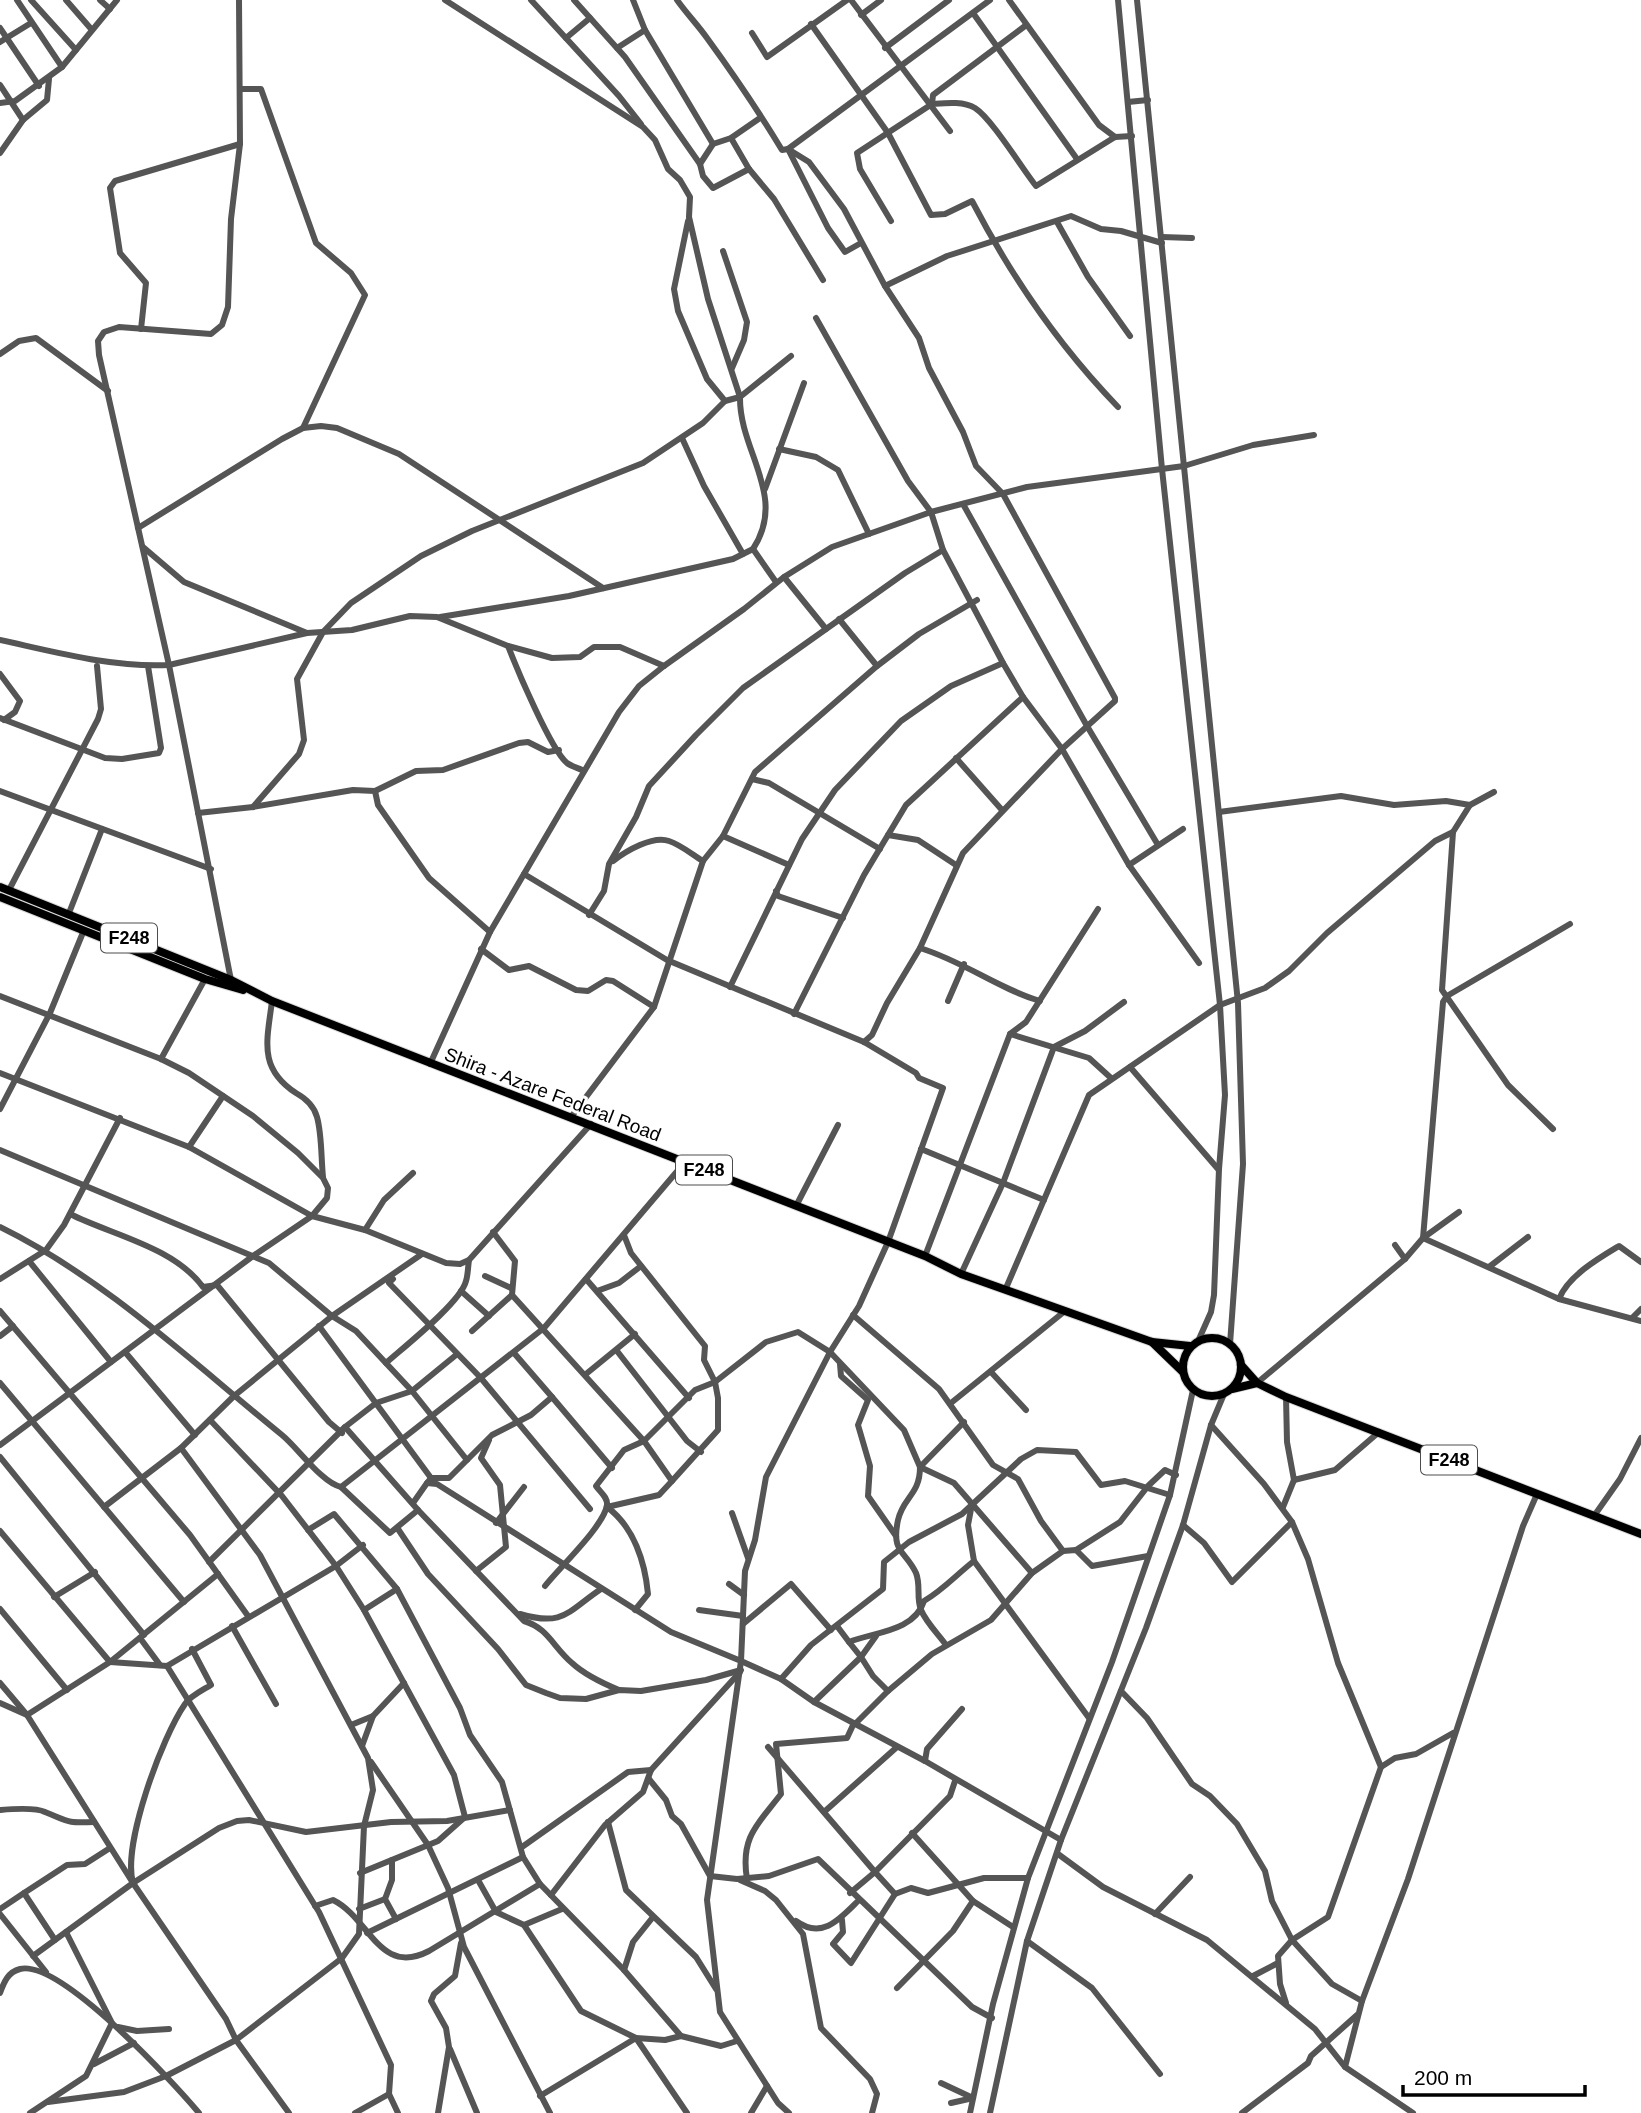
<svg xmlns="http://www.w3.org/2000/svg" width="1641" height="2113" viewBox="0 0 1641 2113" font-family="Arial,sans-serif">
<rect width="100%" height="100%" fill="#fff"/>
<g fill="none" stroke-linecap="round" stroke-linejoin="round">
<!-- major casing -->
<g stroke="#dbdbdb" stroke-width="10">
<g id="major">
<path d="M0,887L231,980L272,1001L925,1256L961,1274L1152,1342L1190,1346"/>
<path d="M0,897L205,979L243,990"/>
<circle cx="1212" cy="1367" r="29"/>
<path d="M1152,1342L1182,1371"/>
<path d="M1241,1365L1257,1383L1286,1397L1641,1534"/>
<path d="M1232,1389L1257,1383"/>
</g>
</g>
<!-- minor -->
<g stroke="#555" stroke-width="6">
<path d="M17,0L62,67"/>
<path d="M31,0L76,50"/>
<path d="M66,0L92,30"/>
<path d="M100,0L110,9"/>
<path d="M445,0L643,127L655,140L668,169L680,180L690,197L689,217L708,299L740,397C739,451 788,496 753,549"/>
<path d="M531,0L619,96L641,124"/>
<path d="M574,0L625,57L700,164L703,176L713,188L749,169"/>
<path d="M633,0L645,30L713,144"/>
<path d="M677,0C687,14 697,24 707,38C734,75 759,112 782,150L788,149L809,162L844,209L885,286L919,338L929,368L963,432L976,466L1003,494L1115,698V701L1062,749L963,853L920,948L887,1003L872,1035L864,1042"/>
<path d="M851,0L950,131"/>
<path d="M1009,0L1099,125L1115,137"/>
<path d="M1118,0L1162,469L1220,1005L1225,1095L1219,1169L1214,1295L1211,1312L1199,1339"/>
<path d="M1137,0L1238,1003L1243,1164L1230,1344"/>
<path d="M973,13L1077,159"/>
<path d="M861,15L881,0"/>
<path d="M811,24L888,133L931,215L945,214L972,201C1011,276 1060,347 1118,407"/>
<path d="M0,28L39,86"/>
<path d="M752,33L767,57L847,0"/>
<path d="M566,38L590,18"/>
<path d="M0,42L31,23"/>
<path d="M617,48L645,30"/>
<path d="M885,48L949,0"/>
<path d="M0,85L23,120"/>
<path d="M240,89H261L316,243L351,273L365,295L303,428"/>
<path d="M1128,102L1148,100"/>
<path d="M0,103L15,101L62,67L117,0"/>
<path d="M932,104C946,103 963,101 975,108C992,119 1021,167 1036,186L1115,137L1132,136"/>
<path d="M731,138L749,169L774,199L823,280"/>
<path d="M0,153L23,120L47,100L49,79"/>
<path d="M700,164L713,144L731,138L760,118"/>
<path d="M688,221L674,289L678,311L707,379L725,401"/>
<path d="M891,221L860,169L857,153L932,104L933,95L1025,26"/>
<path d="M1057,222L1088,277L1130,336"/>
<path d="M1162,237L1192,238"/>
<path d="M861,243L845,252L828,228L788,149L990,0"/>
<path d="M723,251L747,322L744,340L732,368"/>
<path d="M885,286L947,256L1071,216L1101,229L1121,231L1162,243"/>
<path d="M816,318L908,481L931,512L943,550L1003,663L1023,697L1062,749L1129,865L1199,963"/>
<path d="M141,329L146,283L120,253L110,188L115,181L240,144"/>
<path d="M0,354L19,341L36,338L108,391"/>
<path d="M682,438L704,486L743,554"/>
<path d="M779,449L816,457L838,470L869,534"/>
<path d="M765,489L804,383"/>
<path d="M963,504L1087,726L1158,845"/>
<path d="M138,528L282,439L303,428L321,426L337,428L399,454L603,588"/>
<path d="M143,547L184,582L307,633"/>
<path d="M784,577L826,629"/>
<path d="M440,617L569,596L733,559L753,549L776,582"/>
<path d="M839,619L877,666"/>
<path d="M0,640C55,652 113,668 169,665L307,633L352,630L410,616L437,617L508,646L552,658L580,657L594,647H620L664,666"/>
<path d="M508,646C517,669 551,750 567,763C571,766 578,768 582,770"/>
<path d="M0,674L20,701L15,712L4,720"/>
<path d="M0,718L105,758L122,759L159,753L161,748L148,666"/>
<path d="M956,758L1002,810"/>
<path d="M752,779L769,783L880,849"/>
<path d="M0,791L211,869"/>
<path d="M375,791L416,771L443,770L519,743L528,742L548,752L559,750"/>
<path d="M1470,805L1494,792"/>
<path d="M253,807L299,754L304,740L297,679L323,632L351,603L421,556L472,531L643,463L703,423L725,401L740,397L791,356"/>
<path d="M198,813L253,807L353,790L375,791L378,805L429,878L490,932"/>
<path d="M1453,832L1442,990L1508,1085L1553,1129"/>
<path d="M888,835L918,840L956,865"/>
<path d="M723,836L789,865"/>
<path d="M613,861C626,851 653,835 669,841C681,845 693,855 703,861"/>
<path d="M1129,865L1183,829"/>
<path d="M524,874L667,960L864,1042L916,1073L919,1078L943,1088L888,1242L859,1306L830,1352L766,1477L755,1540L745,1571L741,1661L781,1679L814,1702L925,1761L1061,1840"/>
<path d="M9,890L98,719L101,709L97,666"/>
<path d="M776,891L778,896L843,918"/>
<path d="M69,913L102,829"/>
<path d="M589,915L604,891L609,864L636,817L649,786L696,735L743,688L905,573L943,550"/>
<path d="M920,948C965,962 997,988 1040,1001"/>
<path d="M481,949L509,970L529,966L576,990L588,991L606,980L613,981L654,1007"/>
<path d="M231,980L169,665L99,355L98,341L104,332L119,327L211,334L222,325L228,307L231,219L240,144L239,0"/>
<path d="M730,987L802,839L835,790L901,721L951,686L1003,663"/>
<path d="M0,996L161,1059L189,1073L253,1116L298,1153L323,1178L328,1188L327,1198L312,1216L189,1147L0,1073"/>
<path d="M272,1001C267,1041 258,1068 296,1093C305,1098 314,1106 317,1117C322,1135 321,1158 323,1177"/>
<path d="M948,1001L964,964"/>
<path d="M794,1014L864,875L906,805L1023,697"/>
<path d="M1010,1034L1089,1058L1111,1078"/>
<path d="M161,1059L205,979"/>
<path d="M430,1064L490,932L619,712L639,686L664,666L744,609L784,577L832,547L931,512L1027,487L1184,466L1253,445L1314,435"/>
<path d="M1130,1067L1218,1169"/>
<path d="M0,1109L50,1013L84,930"/>
<path d="M571,1117L654,1007L703,861L723,836L755,772L877,666L919,634L977,600"/>
<path d="M189,1147L223,1096"/>
<path d="M921,1149L1044,1200"/>
<path d="M0,1150L269,1263L332,1316L356,1331L412,1391L467,1460"/>
<path d="M796,1206L838,1125"/>
<path d="M70,1214C112,1235 174,1247 203,1287L217,1285L329,1422L342,1433"/>
<path d="M0,1227C104,1278 192,1362 282,1435C298,1448 322,1483 341,1487L390,1533L418,1510"/>
<path d="M365,1230L384,1200L413,1173"/>
<path d="M493,1232L515,1261L512,1295L644,1441L672,1481L718,1430V1398L715,1382L704,1360L705,1346L631,1253L624,1235"/>
<path d="M1423,1238L1443,1002L1447,996L1570,924"/>
<path d="M1423,1238L1559,1299L1641,1321"/>
<path d="M1395,1245L1405,1259"/>
<path d="M925,1256L1010,1034L1026,1022L1098,909"/>
<path d="M29,1261L111,1362"/>
<path d="M1489,1267L1528,1237"/>
<path d="M961,1274L1003,1183L1054,1047L1085,1031L1124,1002"/>
<path d="M485,1276L511,1288"/>
<path d="M0,1279L46,1250L64,1225L120,1118"/>
<path d="M393,1279L389,1283L480,1377L590,1509"/>
<path d="M586,1279L689,1398"/>
<path d="M1006,1288L1089,1095L1220,1005L1265,988L1289,971L1327,933L1435,841L1453,832L1470,805L1446,801L1394,805L1341,796L1219,812"/>
<path d="M461,1291L489,1316"/>
<path d="M597,1291L619,1283L641,1266"/>
<path d="M1559,1299C1568,1276 1599,1258 1619,1246L1641,1262"/>
<path d="M0,1311L190,1535L248,1616"/>
<path d="M853,1315L939,1389L993,1465L1018,1479L1041,1521L1063,1551"/>
<path d="M1633,1317L1641,1309"/>
<path d="M319,1326L431,1478"/>
<path d="M472,1331L512,1295"/>
<path d="M0,1336L13,1326"/>
<path d="M617,1351L687,1441L701,1452"/>
<path d="M125,1352L195,1435"/>
<path d="M514,1353L552,1397"/>
<path d="M386,1363C404,1347 461,1302 466,1281C468,1275 468,1266 469,1260"/>
<path d="M840,1364L841,1376L868,1400L858,1425L870,1466L868,1496L896,1536"/>
<path d="M991,1372L1026,1410"/>
<path d="M586,1374L635,1334"/>
<path d="M0,1383L184,1602"/>
<path d="M1257,1383L1405,1259L1423,1238L1459,1212"/>
<path d="M1286,1397L1287,1442L1294,1480L1335,1470L1379,1432"/>
<path d="M951,1403L1065,1311"/>
<path d="M210,1420L282,1496L336,1566L364,1610L454,1775L465,1817L438,1841L360,1873"/>
<path d="M1211,1425L1264,1484L1292,1522L1308,1559L1338,1663L1381,1767"/>
<path d="M345,1427L418,1510L524,1621C548,1628 553,1647 572,1663C585,1675 602,1683 619,1690"/>
<path d="M0,1445L253,1256L312,1216L365,1230L446,1263L460,1264L469,1260L591,1124"/>
<path d="M0,1457L144,1635"/>
<path d="M427,1483L431,1478H449L492,1435L531,1415L552,1397L612,1468"/>
<path d="M341,1487L544,1328L685,1162"/>
<path d="M413,1503L427,1483L437,1484L671,1632L741,1661L707,1900L720,2012L778,2103L789,2113"/>
<path d="M104,1507L181,1448L234,1396L332,1316L422,1254"/>
<path d="M607,1507C634,1527 645,1562 648,1594L635,1610"/>
<path d="M607,1507L659,1495L672,1481"/>
<path d="M1283,1507L1294,1480"/>
<path d="M732,1513L748,1558"/>
<path d="M1594,1516L1620,1479L1641,1438"/>
<path d="M496,1523L524,1487"/>
<path d="M1183,1525L1204,1543L1232,1582L1292,1522"/>
<path d="M398,1529L428,1574L498,1649L526,1685L546,1693L560,1698L586,1699L619,1690L641,1691L706,1680L741,1670"/>
<path d="M308,1530L334,1514L397,1589L460,1708L470,1735L502,1782L523,1857L540,1884L624,1970L681,2036L721,2046L737,2041"/>
<path d="M0,1531L110,1662L167,1666L336,1566L363,1545"/>
<path d="M1076,1550L1120,1522L1148,1486L1165,1470L1176,1475"/>
<path d="M974,1561L1089,1718"/>
<path d="M209,1562L345,1427L376,1403L412,1391L456,1355"/>
<path d="M476,1571L506,1547L500,1485L481,1458L489,1440"/>
<path d="M729,1584L744,1595"/>
<path d="M545,1586C560,1567 604,1526 607,1505C608,1497 600,1492 596,1486L624,1450L644,1441L695,1390L715,1382L766,1342L798,1332L830,1352L904,1430L920,1467L954,1483L1032,1573"/>
<path d="M54,1597L95,1572"/>
<path d="M0,1609L67,1690"/>
<path d="M364,1610L397,1589"/>
<path d="M699,1610L743,1616"/>
<path d="M520,1614C564,1627 568,1611 601,1589"/>
<path d="M743,1624L791,1584L831,1630"/>
<path d="M232,1626L276,1704"/>
<path d="M837,1626L849,1642C874,1632 914,1632 924,1601C943,1590 956,1575 974,1561L968,1525L972,1504"/>
<path d="M140,1638L160,1665"/>
<path d="M946,1645C938,1634 926,1622 921,1610C916,1598 921,1585 916,1573C905,1550 891,1553 898,1520C903,1497 920,1495 920,1467L964,1422"/>
<path d="M167,1666L319,1912L391,2065L389,2094L398,2113"/>
<path d="M781,1679L811,1645L883,1589L884,1562L909,1542L962,1514L1021,1459L1037,1450L1076,1452L1101,1485L1125,1481L1170,1495"/>
<path d="M0,1683L27,1715L133,1883L226,2019L236,2040L289,2113"/>
<path d="M888,1691L932,1654L991,1620L1032,1573L1063,1551L1076,1550L1092,1566L1148,1556"/>
<path d="M1121,1691L1147,1718L1192,1784L1210,1796L1237,1824L1265,1871L1272,1901L1292,1940L1332,1984L1362,2001"/>
<path d="M814,1702L861,1657L849,1642"/>
<path d="M0,1703L27,1715L110,1662L218,1574"/>
<path d="M855,1724L888,1691L873,1676L861,1657L876,1636"/>
<path d="M351,1725L373,1716"/>
<path d="M362,1746L373,1716L404,1683"/>
<path d="M768,1747L875,1872L950,1796L955,1781"/>
<path d="M925,1761L927,1749L962,1709"/>
<path d="M371,1762L428,1845L448,1888L464,1947L550,2113"/>
<path d="M649,1779L666,1800L672,1816L681,1824L710,1876L737,1879L769,1876L818,1859L972,2007L992,2018"/>
<path d="M0,1810C12,1809 35,1807 45,1812C70,1822 65,1823 94,1822"/>
<path d="M824,1812L897,1747"/>
<path d="M608,1822L626,1890L696,1957L716,1989"/>
<path d="M912,1833L973,1901L1013,1927"/>
<path d="M522,1847L628,1772L651,1770"/>
<path d="M1058,1854L1103,1887L1207,1940L1315,2029L1345,2067L1413,2113"/>
<path d="M392,1860V1880L385,1899L396,1919"/>
<path d="M747,1879C740,1837 758,1824 781,1794L776,1744L847,1738L854,1723"/>
<path d="M478,1880L496,1912L524,1925L581,2011L636,2038L687,2113"/>
<path d="M740,1880L765,1891L776,1900L803,1934L821,2028L870,2079L877,2094L872,2113"/>
<path d="M133,1883L219,1828L237,1821L249,1820L306,1832L391,1822L447,1821L510,1810"/>
<path d="M850,1893L875,1872L895,1894"/>
<path d="M551,1895L605,1825L643,1792L651,1770L740,1672"/>
<path d="M315,1906L333,1900C370,1918 379,1977 429,1951L540,1884"/>
<path d="M0,1909L24,1893"/>
<path d="M359,1909L385,1899"/>
<path d="M0,1914L46,1972"/>
<path d="M1155,1914L1190,1877"/>
<path d="M842,1920L843,1932L833,1944L851,1963L895,1894L911,1888L928,1893L984,1878H1028"/>
<path d="M796,1921C822,1940 840,1919 858,1901"/>
<path d="M524,1925L562,1909"/>
<path d="M367,1933L523,1857"/>
<path d="M55,1940L24,1893L67,1865L85,1864L110,1848"/>
<path d="M1027,1941L1092,1988L1160,2074"/>
<path d="M33,1956L133,1883C122,1845 162,1737 185,1704C190,1696 203,1690 211,1685L192,1649"/>
<path d="M624,1970L633,1942L653,1917"/>
<path d="M1253,1976L1276,1964"/>
<path d="M897,1988L953,1931L973,1901"/>
<path d="M0,1993C4,1982 8,1972 20,1969C60,1959 173,2082 199,2113"/>
<path d="M1286,2003L1280,1984L1278,1956L1292,1940L1328,1917L1381,1767L1395,1758L1416,1754L1453,1733"/>
<path d="M118,2027L137,2031L169,2029"/>
<path d="M450,2049L477,2113"/>
<path d="M94,2064L134,2043"/>
<path d="M1345,2067L1362,2001L1408,1879L1523,1526L1537,1494"/>
<path d="M941,2083L973,2098L951,2103"/>
<path d="M540,2096L636,2038L665,2040L681,2036"/>
<path d="M48,2102L124,2092L166,2076L236,2040L342,1958L359,1934L364,1826L373,1790L368,1758L260,1555L181,1448"/>
<path d="M30,2113L86,2076L112,2023L66,1932"/>
<path d="M355,2113L389,2094"/>
<path d="M438,2113L449,2047L446,2028L431,2001L434,1994L455,1976L461,1943"/>
<path d="M751,2113L767,2086"/>
<path d="M970,2113L993,2004L1028,1878L1112,1662L1170,1495L1193,1390"/>
<path d="M990,2113L1027,1941L1061,1840L1146,1628L1183,1525L1211,1425L1224,1394"/>
<path d="M1242,2113L1308,2063L1311,2056L1357,2015"/>
</g>
<!-- major -->
<use href="#major" stroke="#000" stroke-width="8"/>
</g>
<g text-anchor="middle" stroke-width="6" stroke-linejoin="round" paint-order="stroke">
<!-- shield labels -->
<g fill="#fff" stroke="#4c4c4c" stroke-width="2">
<rect x="101" y="923.5" width="56" height="29" rx="5"/>
<rect x="676" y="1155.5" width="56" height="29" rx="5"/>
<rect x="1421" y="1445.5" width="56" height="29" rx="5"/>
</g>
<g font-size="18" font-weight="bold" fill="#000">
<text x="129" y="944">F248</text>
<text x="704" y="1176">F248</text>
<text x="1449" y="1466">F248</text>
</g>
<!-- street labels -->
<g font-size="19" fill="#000" stroke="#fff">
<text transform="translate(553 1094) rotate(21)" y="7">Shira - Azare Federal Road</text>
</g>
</g>
<!-- scale -->
<path d="M1403 2085v10h182v-10" fill="none" stroke="#000000" stroke-width="3.5"/>
<text x="1414" y="2085" font-size="21" fill="#000000" stroke="#ffffff" stroke-width="5" paint-order="stroke">200 m</text>
</svg>
